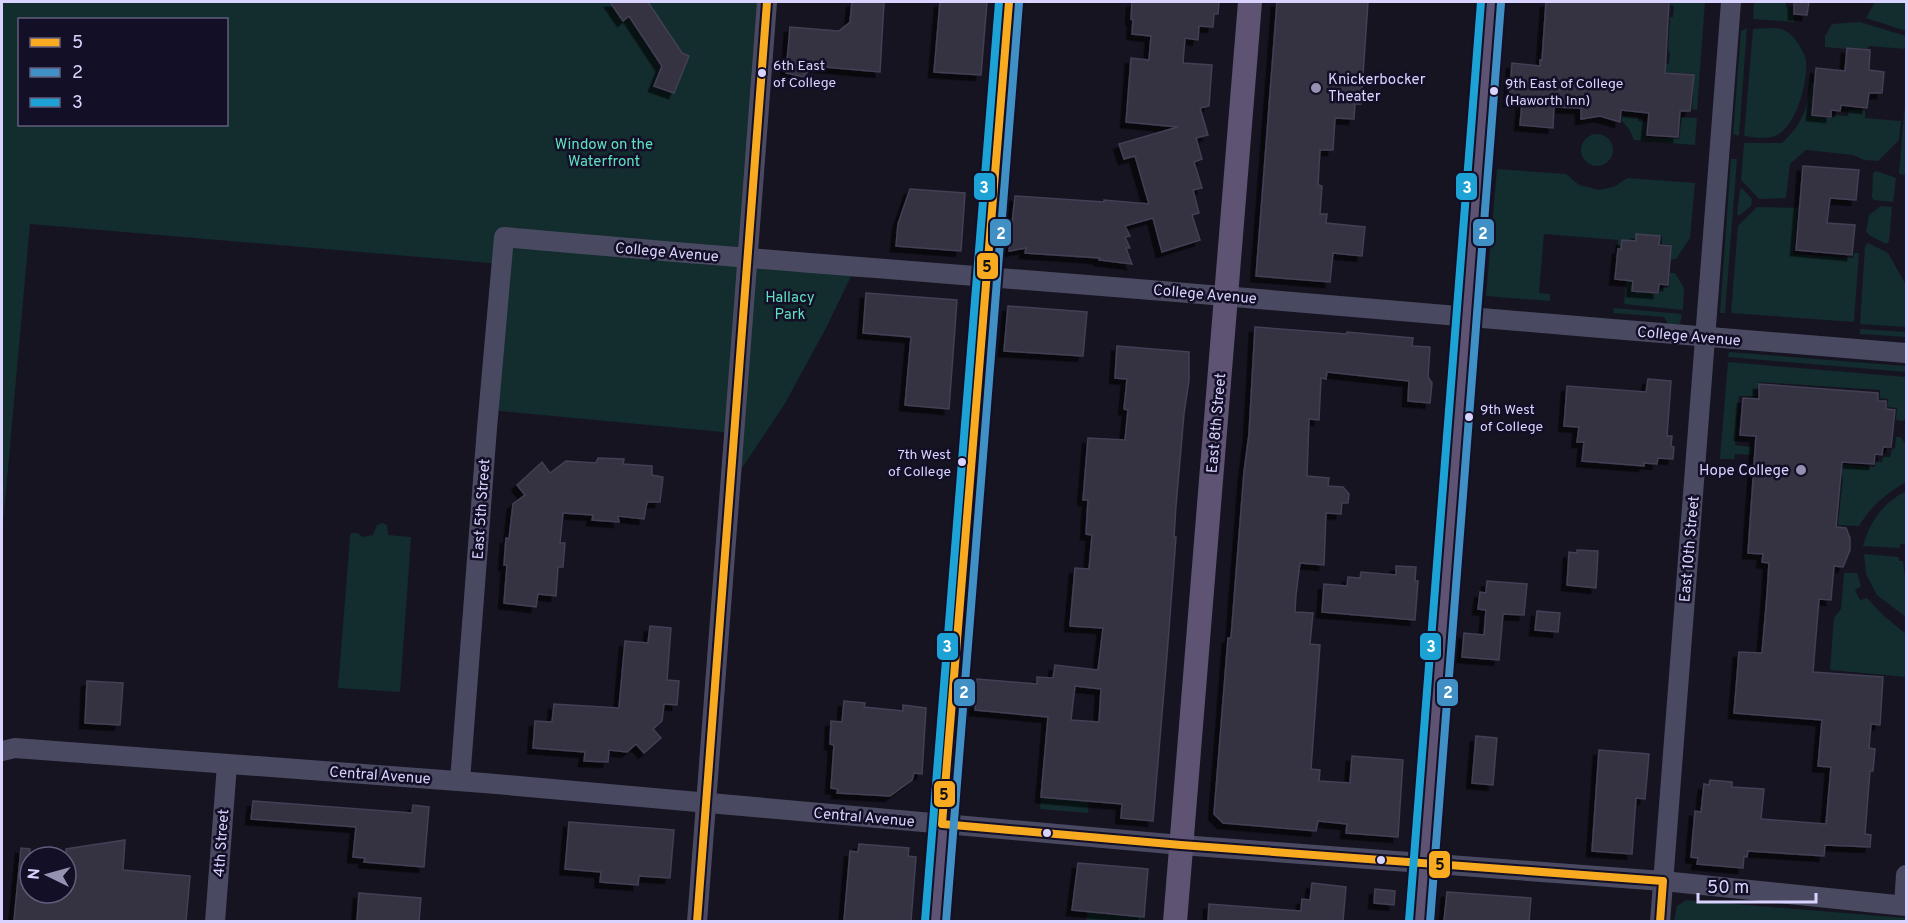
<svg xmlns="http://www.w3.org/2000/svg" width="1908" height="923" viewBox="0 0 1908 923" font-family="Overpass,sans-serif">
<defs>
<filter id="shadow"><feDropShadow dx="-5.5" dy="5.5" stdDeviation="0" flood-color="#0009"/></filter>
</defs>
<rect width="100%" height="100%" fill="#161421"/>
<!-- green -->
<g fill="#132c2d" fill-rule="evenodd">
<path d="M2,2H767L733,433L489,410L502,264L30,224L2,535ZM20,20H226V124H20Z"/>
<path d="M1671,2H1705L1697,110L1692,109L1694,74L1666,72V64H1669L1670,52L1668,51L1670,17H1673L1674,6L1670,5Z"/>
<path d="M1754,2H1786V7L1794,8V22L1753,19Z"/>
<path d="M1875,2H1906V31L1866,18Z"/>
<path d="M1860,22L1906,36V49L1869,46L1868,49L1847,47L1846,49L1825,47V36L1832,24Z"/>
<path d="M1747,28L1739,136L1733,134L1741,31Z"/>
<path d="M1753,29C1761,29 1773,27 1781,29C1792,32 1804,49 1806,61C1808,82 1796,131 1772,137C1764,139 1752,137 1744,136Z"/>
<path d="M1811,82H1814L1811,116L1832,118L1833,115L1848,116L1849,110H1865V118L1901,121L1899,140L1878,161L1864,160L1853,155L1806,150L1790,164L1786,198L1759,199L1741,180L1744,143H1782C1803,123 1807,110 1811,82Z"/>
<path d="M1906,90V175L1899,174Z"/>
<path d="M1622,116L1638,117V121L1647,122L1646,137L1679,139L1682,117L1697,118L1695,145L1634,140L1629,129L1622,121Z"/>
<circle cx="1597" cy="150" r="16"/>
<path d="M1731,159H1737L1725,313H1720Z"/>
<path d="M1497,169L1566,174L1579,185L1599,190L1614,187L1627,178L1695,183L1690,238L1676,259L1670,260L1671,245L1662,244V236L1637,234L1636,241L1621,249H1618V240L1544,234L1539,293L1550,294V301L1486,296Z"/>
<path d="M1877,171L1896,178L1893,202L1874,200L1872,198L1873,173Z"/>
<path d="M1742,188L1752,199L1751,206L1739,216L1737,214L1740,189Z"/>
<path d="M1881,206L1892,207L1889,241L1886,244L1869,235L1866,231L1869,215Z"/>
<path d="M1757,207L1798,208L1794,254L1853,258L1854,253H1859L1854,322L1731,313L1738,226Z"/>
<path d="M1868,243L1888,253L1906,285V327L1860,324L1865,246Z"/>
<path d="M750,259L856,266L826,328L784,405L730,486Z"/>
<path d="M1670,273H1675L1684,288L1683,310L1624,304L1626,281H1632V292L1659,294L1660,289L1669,287Z"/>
<path d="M1614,308L1682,314L1680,324H1668L1664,317L1613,313Z"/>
<path d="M1860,329L1906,332V337L1860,334Z"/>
<path d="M1729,352L1906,366V372L1728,357Z"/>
<path d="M1728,362L1906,377V418L1903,421L1896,420L1897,408L1887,407L1888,399L1880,398V390L1759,382L1756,396H1739L1735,445L1752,447L1751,455L1735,454L1734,459H1720Z"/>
<path d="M1896,437H1901L1906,445V482C1887,493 1871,506 1859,526L1838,525L1843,477L1838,474L1840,464L1875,467L1876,462H1882L1883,457H1890L1892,449L1895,448Z"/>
<path d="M1906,491L1905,544H1900V548L1863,546C1870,521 1883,503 1906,491Z"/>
<path d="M382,523L387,525L388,535L411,537L400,692L338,688L350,537L351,533H358L362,537L373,535L377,525Z"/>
<path d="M1864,554L1899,557V561H1903L1906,584V617L1877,595L1866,574Z"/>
<path d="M1844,573H1857L1861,586L1855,590L1860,600L1867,598L1884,616L1906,634V677L1830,670L1834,618L1841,609Z"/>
<path d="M1041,797L1089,801L1088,813L1040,809Z"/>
<path d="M1686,900L1906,918V921H1674L1677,906Z"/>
<path d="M1088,912L1141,917L1140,921L1086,922Z"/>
</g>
<!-- building -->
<g fill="#343243" stroke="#433f54" stroke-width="1.5" fill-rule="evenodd" filter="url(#shadow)">
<path d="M610,2H648L682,53L689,56L674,93L654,86L662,66L629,16L623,21Z"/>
<path d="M852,2H884L880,72L813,66L803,77L786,73L790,27L839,31L850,22Z"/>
<path d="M940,2H987L981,75L934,72Z"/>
<path d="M1132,2H1219L1218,14H1214L1213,27L1199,26L1198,40L1185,38L1183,63L1212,65L1209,106L1200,108L1208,135L1196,138L1202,159L1194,162L1202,188L1193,190L1199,213L1192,215L1200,240L1162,252L1153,218L1125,226L1130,236L1125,237L1130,248H1126L1132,264L1099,260L1100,258L1025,253L1026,248L1009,251L1015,196L1104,202V200L1149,204L1135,156L1124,159L1119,144L1178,127L1126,122L1131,58L1149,60L1151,36L1132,34L1133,20L1131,19Z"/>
<path d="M1277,2H1368L1361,104H1355L1354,119L1335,118L1333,150H1320L1318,185L1322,186L1320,214H1327L1326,223L1365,227L1362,256L1333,253L1330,282L1256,276Z"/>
<path d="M1546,2H1669L1665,73L1694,75L1690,111H1680L1678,137L1647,135L1649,113L1621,110L1620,122L1600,116L1581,119V108L1554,107L1553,128L1520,125L1522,102L1509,101L1512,63L1540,66V60H1542Z"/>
<path d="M1794,2H1809L1807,15L1794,14Z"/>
<path d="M1847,48L1870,50L1869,70L1884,72L1882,93H1869L1867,108L1841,105L1840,111L1831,110V117L1812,115L1816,68L1845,71Z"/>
<path d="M1803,166L1859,170L1856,200L1830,198L1827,223L1855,225L1852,255L1796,250Z"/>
<path d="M910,189L965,193L961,251L896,246L898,224Z"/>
<path d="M1636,234L1660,236L1659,245L1671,246L1668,285L1659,284L1658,293L1632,291L1633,281L1615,279L1618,249H1621L1622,240L1636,241Z"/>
<path d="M866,293L957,300L949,409L905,405L911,337L863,333Z"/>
<path d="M1008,306L1087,312L1083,356L1004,351Z"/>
<path d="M1255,327L1347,334V332L1413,338L1412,346L1430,347L1428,377L1432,383L1430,403L1408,401L1409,381L1327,372L1326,379L1321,378L1319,420L1309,419L1307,476L1329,478L1328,486L1343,487L1349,494L1348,503H1342L1341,514L1326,513L1324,565L1300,563L1296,595L1295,612L1313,613L1310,644L1320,645L1311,769L1320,770L1319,781L1350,783L1352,756L1403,760L1398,837L1346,833L1347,824L1318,821L1316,831L1223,823L1214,814L1228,638H1231L1244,472L1249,434Z"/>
<path d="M1117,346L1189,352V380L1184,414L1176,506L1174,537H1176L1167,655L1153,821L1121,818L1122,804L1041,797L1048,717L975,710L977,679L1037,684V677L1053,678L1055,665L1098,670L1103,628L1070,626L1075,568L1089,569L1092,535L1086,534L1088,500H1083L1088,438L1125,440L1128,410L1124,409L1127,379L1115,378ZM1075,686L1101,689L1099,722L1071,720Z"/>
<path d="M1648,379L1671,381L1667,436H1672L1671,446L1674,447L1673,459L1658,458L1657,464L1644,463V466L1582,461L1584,442H1577L1579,427L1564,426L1567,386L1646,392Z"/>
<path d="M1759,384L1878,393V401H1886V409L1895,410L1891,447H1883L1882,455L1875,454L1874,464L1842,462L1836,527L1846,528L1850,538V550L1843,567L1834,566L1831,600L1819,599L1813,672L1883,677L1880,725L1871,724L1869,748L1875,749L1873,771H1870L1865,834L1871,835L1870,847L1825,845L1824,856L1748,851L1747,857L1744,856L1743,868L1697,864L1698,858L1691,857L1695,811L1701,812L1704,784L1709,785L1710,780L1732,782V787L1764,789L1761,819L1826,824L1831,767L1818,766L1822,720L1734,713L1739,652L1762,653L1767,595L1769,563L1762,562L1763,554L1748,553L1756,436L1740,435L1743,398L1759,399Z"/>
<path d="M598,458L624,459L623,464L652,466V475L663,477L660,502H647L644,519L618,516L619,522L592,520L593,515L563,513L560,543H565L563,567H558L556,596L538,594L536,607L504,603L507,565H504L506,538L509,539L513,504L525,495L517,485L542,462L550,473L566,461L596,463Z"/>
<path d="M1577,550L1598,551L1596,588L1567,585L1569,552L1577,553Z"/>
<path d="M1396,566L1416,567L1415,581H1418L1415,620L1322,612L1324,584L1347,586L1348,577L1360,578L1361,572L1396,575Z"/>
<path d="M1487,581L1527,584L1524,615L1503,614L1499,660L1462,657L1464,633L1484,635L1486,610L1478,609L1480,592L1486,593Z"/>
<path d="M1537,611L1560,613L1558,632L1535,630Z"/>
<path d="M650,626L671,628L667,680L679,681L677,705L664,704L662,721L653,729L661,738L644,753L636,744L627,752L609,750L608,762L584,761L585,752L533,748L535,721L552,722L554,704L619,708L625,641L648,643Z"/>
<path d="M87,681L123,683L120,725L85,723Z"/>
<path d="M844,701L865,703L864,707L903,711V705L926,708L922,774L914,773L912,780L890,796L837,793L838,789L831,788L834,745L830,744L831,721L842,722Z"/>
<path d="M1476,736L1497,738L1493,785L1472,783Z"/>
<path d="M1599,750L1649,754L1645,799L1636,798L1632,854L1592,851Z"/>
<path d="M253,801L412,813L413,805L429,807L424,867L364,862L365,858L353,857L356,827L251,819Z"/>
<path d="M569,822L674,830L670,878L639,876L638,885L600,882L601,872L565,869Z"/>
<path d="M125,840L123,870L190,876L186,921H14L21,848L30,849V893H66V849Z"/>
<path d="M859,844L909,848L908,856L916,857L911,921H844L850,851L858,852Z"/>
<path d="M1078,863L1148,869L1144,917L1072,910Z"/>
<path d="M1312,883L1346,887L1343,921H1208L1209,904L1301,911L1302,899L1310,900Z"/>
<path d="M1375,889L1395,891L1394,905L1374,903Z"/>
<path d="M1447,892L1531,898L1529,921H1444Z"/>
<path d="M359,893L421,898L419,921H357Z"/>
</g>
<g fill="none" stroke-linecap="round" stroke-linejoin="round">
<!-- minor -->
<g stroke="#4a4962" stroke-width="20">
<path d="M2,751L15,748L484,783L1181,845L1663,881L1906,906"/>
<path d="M460,781L487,428L504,237C743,259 983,276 1223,296C1451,314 1678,336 1906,353"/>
<path d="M1904,905L1906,875"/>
<path d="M215,922L227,765"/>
<path d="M697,922L767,2"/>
<path d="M1660,922L1731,2"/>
</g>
<!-- major -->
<g stroke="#5e5373" stroke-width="24">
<path d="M935,922L996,151L1009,2"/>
<path d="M1175,922L1250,2"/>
<path d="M1419,922L1491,2"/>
</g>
<!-- bus-1 casing -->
<g stroke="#130f26" stroke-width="12">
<g id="bus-1">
<path d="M1009,2L942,824L1181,845L1663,881L1660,922"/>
<path d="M697,922L767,2"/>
</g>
</g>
<!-- bus-2 casing -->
<g stroke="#130f26" stroke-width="12">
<g id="bus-2">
<path d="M946,922L1019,3"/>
<path d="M1430,922L1501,3"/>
</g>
</g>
<!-- bus-3 casing -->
<g stroke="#130f26" stroke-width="12">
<g id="bus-3">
<path d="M925,921L999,2"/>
<path d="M1409,921L1481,2"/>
</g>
</g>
<!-- bus-1 -->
<use href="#bus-1" stroke="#f8ab21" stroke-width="8"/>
<!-- bus-2 -->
<use href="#bus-2" stroke="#408fc5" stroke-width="8"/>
<!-- bus-3 -->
<use href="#bus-3" stroke="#1ca2d5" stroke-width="8"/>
</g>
<!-- markers -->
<g fill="#d9d4ff" stroke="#130f26" stroke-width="2">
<circle cx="762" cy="73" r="5"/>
<circle cx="1494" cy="91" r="5"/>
<circle cx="1469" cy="417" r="5"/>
<circle cx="962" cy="462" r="5"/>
<circle cx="1047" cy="833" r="5"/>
<circle cx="1381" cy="860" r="5"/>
</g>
<g fill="#9591b1" stroke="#130f26" stroke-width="2">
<circle cx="1316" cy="88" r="6"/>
<circle cx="1801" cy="470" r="6"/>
</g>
<g text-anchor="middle" stroke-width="5" stroke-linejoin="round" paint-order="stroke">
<!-- bus labels -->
<g font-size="14" fill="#d9d4ff" stroke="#130f26" text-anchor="start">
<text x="773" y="70">6th East<tspan x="773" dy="17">of College</tspan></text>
<text x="1505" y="88">9th East of College<tspan x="1505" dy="17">(Haworth Inn)</tspan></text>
<text x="1480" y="414">9th West<tspan x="1480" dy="17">of College</tspan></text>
<text x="951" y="459" text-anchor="end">7th West<tspan x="951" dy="17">of College</tspan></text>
</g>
<!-- poi labels -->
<g font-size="15" fill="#d9d4ff" stroke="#130f26" text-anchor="start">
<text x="1328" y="84">Knickerbocker<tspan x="1328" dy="17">Theater</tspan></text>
<text x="1789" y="475" text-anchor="end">Hope College</text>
</g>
<!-- park labels -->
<g font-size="15" fill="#5fe0c0" stroke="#130f26">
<text x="604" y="149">Window on the<tspan x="604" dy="17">Waterfront</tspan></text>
<text x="790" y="302">Hallacy<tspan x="790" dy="17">Park</tspan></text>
</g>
<!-- street labels -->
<g font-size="15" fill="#d9d4ff" stroke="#130f26">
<text transform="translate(667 252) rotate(5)" y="5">College Avenue</text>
<text transform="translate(1205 294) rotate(5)" y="5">College Avenue</text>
<text transform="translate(1689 336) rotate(5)" y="5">College Avenue</text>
<text transform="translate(1216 423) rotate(-85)" y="5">East 8th Street</text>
<text transform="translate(481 509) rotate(-86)" y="5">East 5th Street</text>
<text transform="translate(1689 549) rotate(-85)" y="5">East 10th Street</text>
<text transform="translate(380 775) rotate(4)" y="5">Central Avenue</text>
<text transform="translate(864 817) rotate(5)" y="5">Central Avenue</text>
<text transform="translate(221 843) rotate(-86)" y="5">4th Street</text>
</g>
</g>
<g stroke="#130f26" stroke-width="2">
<rect x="1455" y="172" width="23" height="29" rx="6" fill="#1ca2d5"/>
<rect x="973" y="172" width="23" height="29" rx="6" fill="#1ca2d5"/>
<rect x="989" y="218" width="23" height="29" rx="6" fill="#408fc5"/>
<rect x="1472" y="218" width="23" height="29" rx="6" fill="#408fc5"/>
<rect x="976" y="252" width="23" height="28" rx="6" fill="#f8ab21"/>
<rect x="1419" y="632" width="23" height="29" rx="6" fill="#1ca2d5"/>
<rect x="936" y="632" width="23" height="29" rx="6" fill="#1ca2d5"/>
<rect x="953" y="678" width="23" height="29" rx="6" fill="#408fc5"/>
<rect x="1436" y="678" width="23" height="29" rx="6" fill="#408fc5"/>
<rect x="933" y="780" width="23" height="28" rx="6" fill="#f8ab21"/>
<rect x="1428" y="850" width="23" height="29" rx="6" fill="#f8ab21"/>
</g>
<g font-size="16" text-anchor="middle" font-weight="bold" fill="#fff">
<text x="1467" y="193">3</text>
<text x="984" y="193">3</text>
<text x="1001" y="239">2</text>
<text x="1483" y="239">2</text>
<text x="1431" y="652">3</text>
<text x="947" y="652">3</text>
<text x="964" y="698">2</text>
<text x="1448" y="698">2</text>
</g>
<g font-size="16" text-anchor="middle" font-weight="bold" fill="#111">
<text x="987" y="272">5</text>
<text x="944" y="800">5</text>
<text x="1440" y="870">5</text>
</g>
<!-- border -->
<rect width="1908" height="923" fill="none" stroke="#d9d4ff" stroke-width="6"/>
<!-- legend -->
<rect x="18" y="18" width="210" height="108" fill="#130f26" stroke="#625e7d" stroke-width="1.5"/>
<rect x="30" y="38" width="30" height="9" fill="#f8ab21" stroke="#625e7d" stroke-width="1.5"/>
<text x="72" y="48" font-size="18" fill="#d9d4ff">5</text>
<rect x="30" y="68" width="30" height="9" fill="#408fc5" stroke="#625e7d" stroke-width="1.5"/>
<text x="72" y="78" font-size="18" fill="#d9d4ff">2</text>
<rect x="30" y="98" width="30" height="9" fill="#1ca2d5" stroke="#625e7d" stroke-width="1.5"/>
<text x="72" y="108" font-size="18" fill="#d9d4ff">3</text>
<!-- north arrow -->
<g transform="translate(48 875) rotate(275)"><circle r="28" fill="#130f26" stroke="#625e7d" stroke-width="1.5"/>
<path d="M0-4.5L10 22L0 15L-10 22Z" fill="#9591b1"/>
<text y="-9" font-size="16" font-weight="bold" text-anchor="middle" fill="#d9d4ff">N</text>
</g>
<!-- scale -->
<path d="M1698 893v9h118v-9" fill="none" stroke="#d9d4ff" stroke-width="3"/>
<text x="1707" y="893" font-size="18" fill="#d9d4ff" stroke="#130f26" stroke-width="4.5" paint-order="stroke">50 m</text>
</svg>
